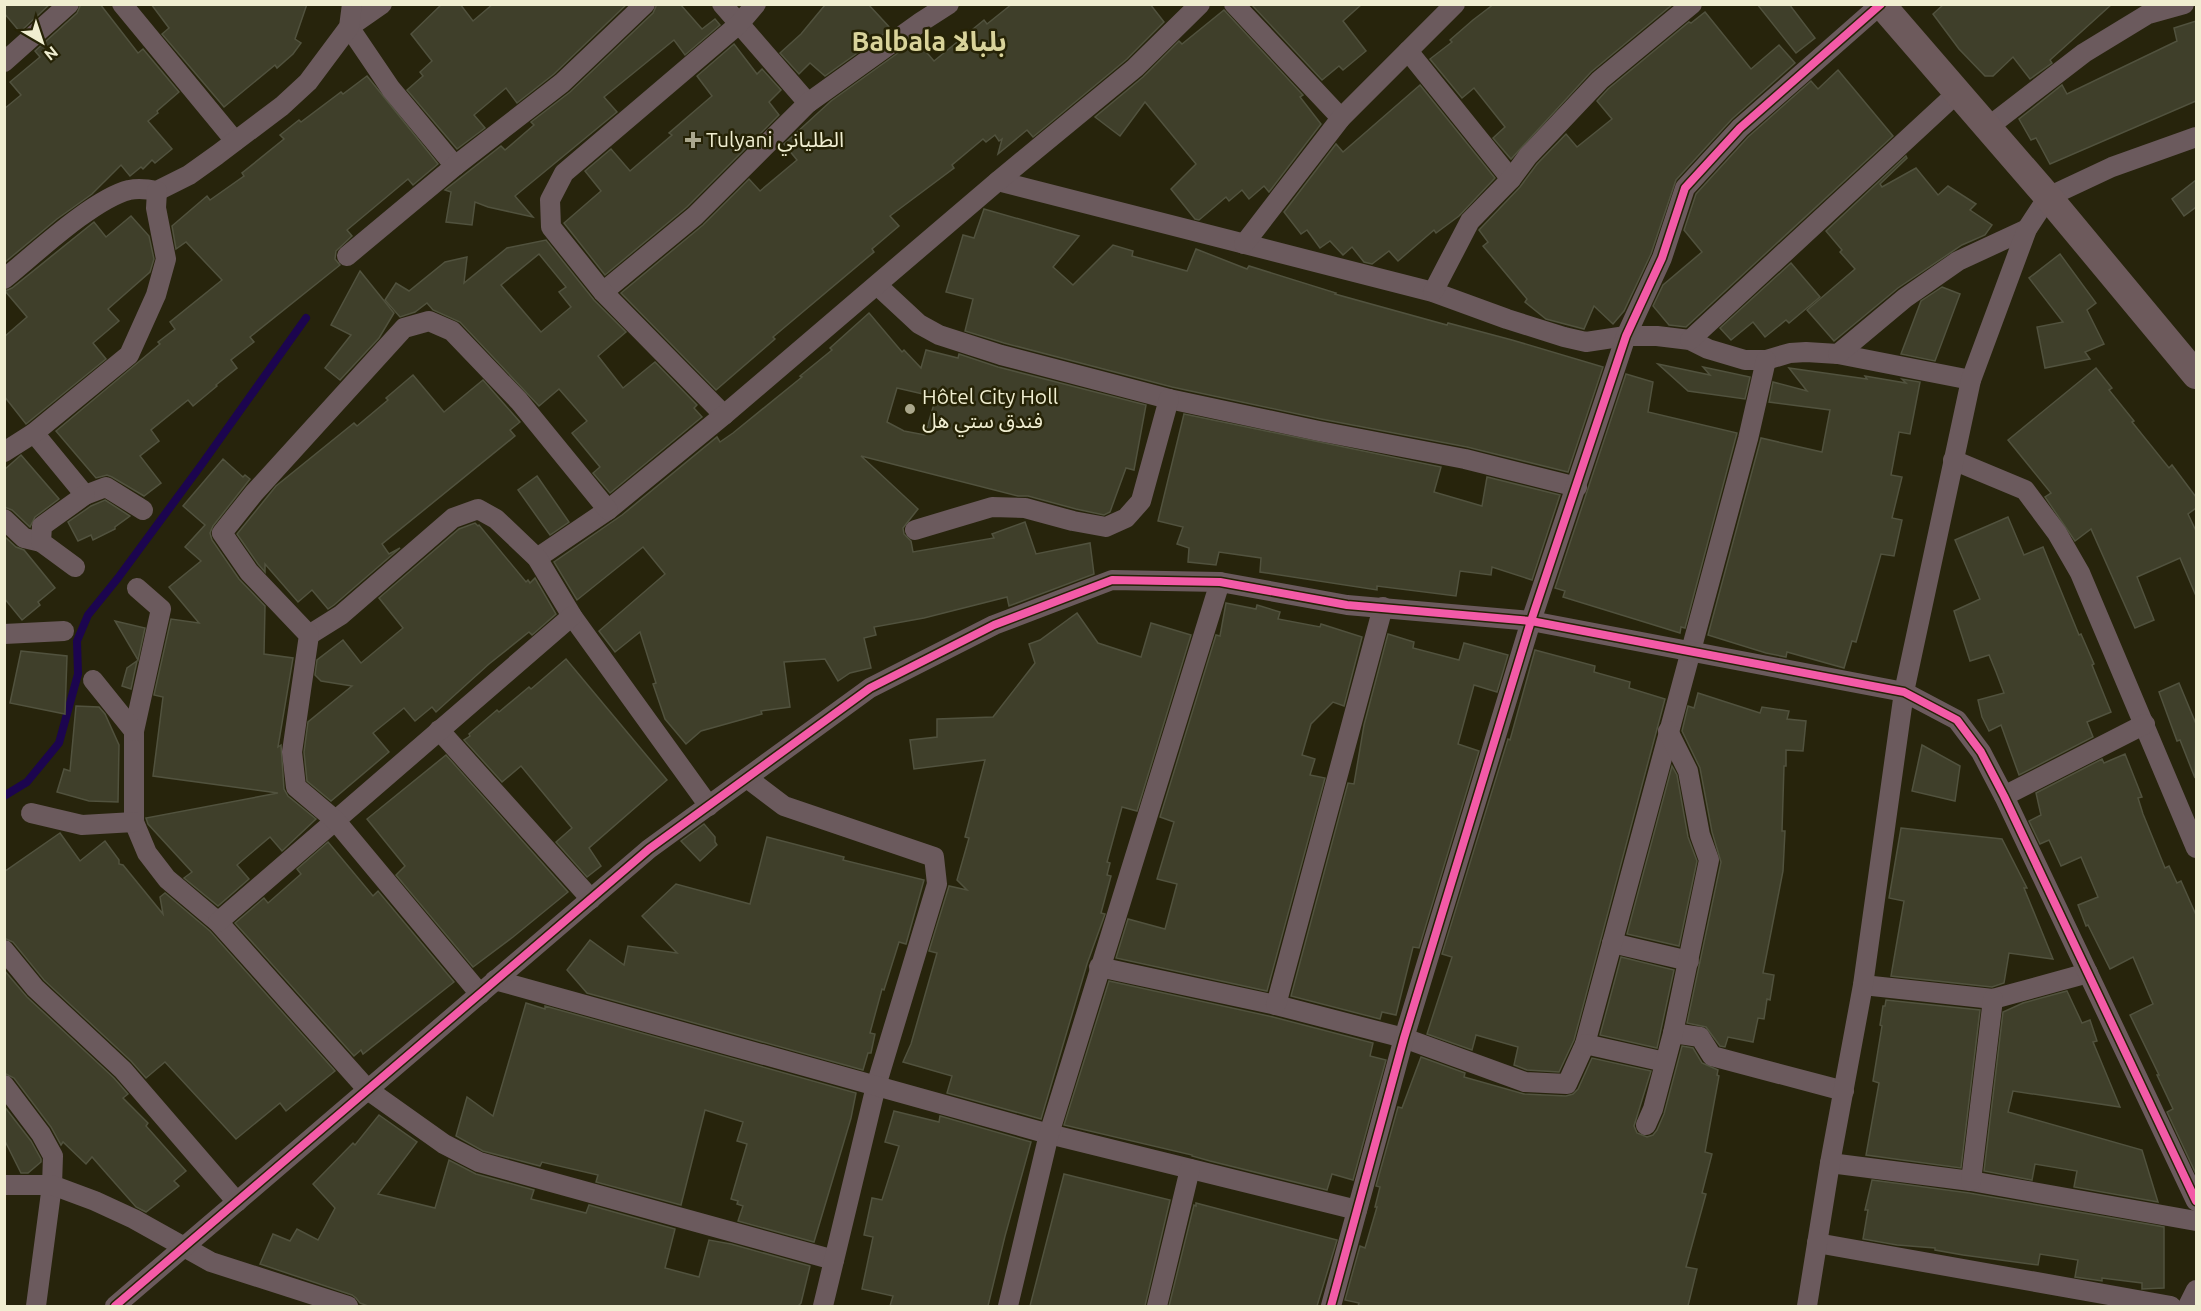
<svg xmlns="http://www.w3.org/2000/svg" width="2201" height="1311" viewBox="0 0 2201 1311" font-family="Ubuntu,'Noto Sans Arabic',sans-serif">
<rect width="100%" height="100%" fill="#27240c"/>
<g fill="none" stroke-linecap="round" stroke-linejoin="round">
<!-- stream -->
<path stroke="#1c054f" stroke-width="8" d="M4,796L27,782L59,743L78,674L77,641L88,615L118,578L202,464L306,318"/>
</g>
<!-- building -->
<g fill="#3f3f2a" stroke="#51523e" stroke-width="1.5" fill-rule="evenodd">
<path d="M4,4H50L20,32L4,13Z"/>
<path d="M81,4H100L138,53L143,49L179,92L157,111L158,113L148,121L172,149L155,163L152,160L143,169L141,167L130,176L121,165L92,194L57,219L4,263V109L21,95L10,82L40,57L35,51L77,13Z"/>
<path d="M151,4H307L295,39L301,43L293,54L277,68L275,65L224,107L162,34L169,28Z"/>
<path d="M442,4H460L473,21L493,4H627L554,74L517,103L506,88L474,115L485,128L457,149L407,90L423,76L420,72L432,61L411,34Z"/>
<path d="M657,4H680L702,29L715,19L720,25L685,55L674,40L604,97L617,112L515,196L533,217L488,207L475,202L472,225L446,222L451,192L445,190L501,146L505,150L534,125L531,122L570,92L653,13Z"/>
<path d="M868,4L891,29L825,76L810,63L799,74L780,53L801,34L825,5Z"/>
<path d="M1012,4H1150L1164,22L1127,59L1033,137L1027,130L998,154L1002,139L999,141L995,135L986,142L983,139L952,165L954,168L890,216L899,226L872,249L874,252L773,337L775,339L716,390L621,293L703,225L749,179L760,191L797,160L784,144L831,101L916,40L934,61L984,20L987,24Z"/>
<path d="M1251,4H1362L1343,21L1366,51L1343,70L1339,66L1322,80Z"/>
<path d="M1494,4H1673L1591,72L1511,159L1493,138L1505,127L1474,88L1462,98L1430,59L1452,42L1450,40L1473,20Z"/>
<path d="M1757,4H1789L1815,38L1796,53Z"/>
<path d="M1944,4H2112L2050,60L2052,63L2030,79L2013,57L1993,76H1985L1959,49L1933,14Z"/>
<path d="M1224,10L1303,95L1300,97L1321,124L1269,192L1264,186L1249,199L1242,190L1229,201L1226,197L1199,220L1195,219L1171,189L1196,164L1145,102L1120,136L1095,117L1143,77L1179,41L1182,44Z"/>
<path d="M1705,12L1751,69L1779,45L1795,63L1732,119L1676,180L1651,254L1624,311L1613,324L1594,306L1584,329L1546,319L1525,302L1527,299L1483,246L1488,242L1479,230L1520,187L1537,164L1566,134L1577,147L1612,119L1597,101L1608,89L1689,22L1691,23Z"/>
<path d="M2196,21V101L2050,164L2036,138L2031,140L2019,119L2062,85L2067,94L2177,41L2174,28Z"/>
<path d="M734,44L757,74L762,69L781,90L769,102L779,115L687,207L605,275L564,223L601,191L585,171L611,149L630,171L672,135L669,133L712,96L697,76Z"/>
<path d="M1838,70L1893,136L1686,327L1669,325L1653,306L1663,285L1702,252L1684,230L1696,194L1748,137L1811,81L1818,89Z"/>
<path d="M367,76L438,164L413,185L408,179L347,230L352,236L336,251L335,259L340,265L250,337L254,342L231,360L237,368L216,385L217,386L193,406L188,400L151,430L159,441L140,456L161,483L144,496L112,477L107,475L96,478L56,431L160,344L158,342L175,329L170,322L222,280L186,242L176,249L172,226L207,196L210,200L244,176L242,173L284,139L280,135L299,120L301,122L341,92L343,94Z"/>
<path d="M1420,85L1495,178L1459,216L1436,233L1434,230L1398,261L1389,251L1372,264L1364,262L1352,247L1343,255L1330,241L1320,248L1307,230L1301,234L1284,212L1336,144L1343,152Z"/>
<path d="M1906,156L1907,158L1880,184L1882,187L1916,168L1938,195L1948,186L1976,204L1970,210L1992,225L1985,235L1962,245L1898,288L1834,341L1807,310L1855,269L1840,252L1842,250L1826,231Z"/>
<path d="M2196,180V207L2184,216L2172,199Z"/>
<path d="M984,209L1079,236L1053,267L1073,285L1113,245L1133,251L1132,256L1187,271L1196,249L1247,269L1249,266L1336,293L1335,294L1447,325L1448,323L1512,340L1603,367L1568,472L1467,447L1321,419L1172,387L1004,343L965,331L973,299L946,292L963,235L974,238Z"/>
<path d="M131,216L149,236L154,259L150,272L108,309L119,321L93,343L106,359L26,424L4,396V337L27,317L5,291L12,288L94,222L106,237Z"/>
<path d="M546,240L594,300L626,332L598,356L623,388L655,362L697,405L694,408L702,417L610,493L593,473L600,467L572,433L587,421L559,389L539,406L460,322L433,310L427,303L415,312L400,317L385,300L396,283L409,291L445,262L467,257L464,283L507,248ZM539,254L566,287L559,292L571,307L541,332L501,285Z"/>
<path d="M2060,254L2096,303L2087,310L2104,344L2085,352L2090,359L2045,368L2037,327L2063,322L2029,278Z"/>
<path d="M1791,263L1820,297L1789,323L1786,320L1765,337L1753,322L1731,340L1720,328Z"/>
<path d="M360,271L394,313L379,338L340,380L325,368L351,335L331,325Z"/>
<path d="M1942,287L1960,294L1935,361L1901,354L1921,301Z"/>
<path d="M869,313L902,352L904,350L921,368L926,350L958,358L959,354L998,367L1146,405L1134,470L1126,468L1110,512L1104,515L1076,509L1028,496H1018L861,456L918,509L903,528L904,534L911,541L913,552L994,538L992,534L1025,522L1036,554L1090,543L1094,574L1009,606L1007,597L924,618L874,627L876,635L864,638L871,668L850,673L838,681L825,659L784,662L790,707L761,711L762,714L701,731L686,744L665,719L653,684L656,683L640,632L615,652L599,631L665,574L643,547L577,600L554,562L622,515L717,437L720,442L733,433L802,377L800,376L832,350L830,348ZM897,388L936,397L925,435L904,431L887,422Z"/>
<path d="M1658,364L1710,375L1703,367L1750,377L1745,399L1688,391Z"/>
<path d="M1789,368L1867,379L1865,376L1906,383L1902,379L1920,382L1910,434L1899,432L1891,475L1902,477L1892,518L1902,520L1894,556L1881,554L1856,642L1852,641L1844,668L1787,652L1786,657L1766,653L1708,635L1761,438L1822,452L1830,410L1769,402L1773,382L1807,391Z"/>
<path d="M2096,368L2112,388L2109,390L2134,421L2132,422L2169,468L2172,465L2196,497V508L2188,514L2196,531V596L2180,558L2137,577L2154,620L2135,628L2091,529L2075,541L2045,497L2051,493L2008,440Z"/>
<path d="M1626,374L1653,382L1648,412L1737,433L1685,628L1681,627L1680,633L1563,597L1565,591L1555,588Z"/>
<path d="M413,375L444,412L483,380L520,422L510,430L515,436L382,544L389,554L400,548L334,605L328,609L312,590L298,602L265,564V572L258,564L237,534L276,486L354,423L357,426L388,400L386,398Z"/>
<path d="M1184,414L1441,467L1434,492L1482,506L1487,477L1560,495L1532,580L1492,567L1491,575L1460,571L1456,596L1377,586V590L1260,572L1261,558L1219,552L1216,565L1188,562L1189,548L1177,544L1183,527L1158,521Z"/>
<path d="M21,455L59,499L35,517L30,527L12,510L4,507V470Z"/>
<path d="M223,459L243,477L245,475L250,479L213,526L210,533L212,540L239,579L265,606L264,654L293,658L278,747L281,745L284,789L288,796L316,819L282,851L270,837L237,865L249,879L218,906L184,878L192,872L148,824L146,818L278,793L153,776L163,697L154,695L171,619L199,623L169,587L201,561L185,547L205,525L183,506Z"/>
<path d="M537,476L569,522L550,535L518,490Z"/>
<path d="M105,500L130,516L115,527V529L93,540L91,535L78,541L68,522L91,506Z"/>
<path d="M2008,517L2024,555L2043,547L2079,635L2081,634L2094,664L2092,665L2111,712L2087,722L2093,737L2019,775L2001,725L1989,731L1982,717L1978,700L2004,693L1996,672L1989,655L1970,661L1954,611L1980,599L1955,540Z"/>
<path d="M475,523L478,526L479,525L526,582L528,580L530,583L535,578L556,614L532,635L529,632L489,664L436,712L432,707L415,721L404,708L373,733L389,752L331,801L307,781L304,752L308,722L352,686L321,681L315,675L317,660L343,640L361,663L403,628L379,598L459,529Z"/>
<path d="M4,536L16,547L24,550L55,588L38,602L40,605L22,620L4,598Z"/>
<path d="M1226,603L1256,609L1257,605L1280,612L1278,619L1320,627L1321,624L1362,637L1344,706L1333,702L1311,724L1302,755L1315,759L1310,775L1325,778L1267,991L1116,958L1128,919L1165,929L1177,884L1157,879L1174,822L1160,817L1216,635L1220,636Z"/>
<path d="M1077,613L1098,643L1141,657L1151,623L1191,635L1137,811L1122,807L1107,862L1110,863L1107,875L1111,876L1101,913L1105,914L1087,964L1041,1119L947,1093L952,1076L903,1062L911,1044L937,953L929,951L949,886L967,890L957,880L969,838L965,837L985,760L914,769L910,740L937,737V719L993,717L1035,663L1029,644L1040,640Z"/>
<path d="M115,621L145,628L138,660Z"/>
<path d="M1388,634L1414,642L1413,648L1459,660L1464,643L1508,655L1497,692L1474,685L1458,744L1479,751L1419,948L1413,947L1396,1015L1382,1012L1380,1019L1291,996L1348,783L1354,784L1364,725Z"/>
<path d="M1535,650L1595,666L1594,672L1630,682L1629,688L1665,699L1574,1040L1559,1072L1527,1070L1514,1065L1518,1047L1476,1035L1472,1050L1427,1034L1452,957L1442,954L1508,739L1510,740Z"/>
<path d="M21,651L67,656L65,714L10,703Z"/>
<path d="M566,659L667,780L589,848L601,866L587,877L556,842L572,828L521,766L502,782L464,740L470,736L469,734L497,710L499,712L529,687L531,689Z"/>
<path d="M137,661L131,689L122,686L127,668Z"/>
<path d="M2179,683L2196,724L2195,778L2180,740L2177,741L2159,692Z"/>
<path d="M1698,693L1760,713L1762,707L1789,711L1787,719L1806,721L1803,751L1786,750V766H1784L1782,831H1785L1783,871L1763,973L1774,975L1770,1000L1767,999L1764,1019L1758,1018L1753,1042L1728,1037L1725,1047L1720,1046L1706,1027L1687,1023L1721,862L1712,832L1700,768L1682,731L1688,706L1694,708Z"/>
<path d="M76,706L99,707L105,714L119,745L118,802L89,801L57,792L64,769L70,771Z"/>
<path d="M1922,745L1960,766L1955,801L1912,791Z"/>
<path d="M2125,754L2142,797L2138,798L2143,814L2165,868L2169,866L2177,883L2181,881L2196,915V1174L2167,1112L2173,1109L2157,1075H2159L2130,1015L2153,1004L2133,957L2110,969L2088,925L2086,926L2078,905L2098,897L2081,857L2061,866L2049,840L2040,844L2029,821L2041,815L2036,793L2102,759L2104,763Z"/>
<path d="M446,755L568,892L513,937L473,967L396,875L405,866L367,819Z"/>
<path d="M1672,766L1677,775L1688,837L1697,861L1679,946L1627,934Z"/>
<path d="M704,824L715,837V842L717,845L700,861L681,841Z"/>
<path d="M1901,828L2002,839L2027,888H2024L2053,959L2009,953L2004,983L1992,987L1891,976L1904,901L1889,898Z"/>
<path d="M60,833L80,861L105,841L119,860V864L123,865L163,914L160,897L165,893L210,931L335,1071L286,1111L280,1103L236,1139L165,1062L146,1078L131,1061L44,980L13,942L4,938V872Z"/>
<path d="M767,837L844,857L843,860L924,880L906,944L899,942L884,990L882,989L870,1033L875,1034L871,1053H868L863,1070L587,993L567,970L590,940L624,965L628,946L677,953L642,916L676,884L750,904Z"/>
<path d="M328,842L373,896L378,891L454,982L363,1054L361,1050L354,1056L235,923L264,898L268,903L301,874L297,869Z"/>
<path d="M1621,957L1674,970L1657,1048L1600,1035Z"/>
<path d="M4,970L27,997L114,1078L128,1094L123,1098L148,1123L146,1126L186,1171L174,1181L179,1186L146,1212L136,1207L92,1157L86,1164L63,1142L61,1145L51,1127L14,1078L4,1073Z"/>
<path d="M1109,981L1273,1017L1373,1043L1370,1056L1386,1060L1353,1180L1332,1174L1327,1190L1210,1161L1192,1156V1155L1064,1125Z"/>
<path d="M2067,991L2082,1023L2090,1020L2097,1041L2093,1042L2120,1107L2013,1091L2008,1112L2142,1150L2158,1202L2074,1187L2077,1171L2035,1164L2032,1180L1984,1171L2003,1012L2023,1003Z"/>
<path d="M1886,1000L1980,1010L1961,1168L1866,1155L1879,1083L1873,1081L1882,1026L1880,1025L1883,1006H1885Z"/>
<path d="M526,1003L545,1009V1006L856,1093L851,1118L814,1242L738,1221L743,1206L737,1204L738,1201L731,1199L747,1144L737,1141L743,1122L705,1110L681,1205L596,1182L598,1175L542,1162L540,1166L483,1151L456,1136L467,1097L493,1116Z"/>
<path d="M1682,1046L1693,1048L1702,1063L1718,1070L1717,1075L1719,1076L1705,1152L1712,1154L1702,1193L1706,1194L1686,1267L1697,1269L1688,1306H1358L1359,1303L1345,1300L1360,1246L1365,1248L1377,1207H1375L1380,1187L1376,1186L1398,1107L1402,1108L1421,1057L1465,1073L1464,1077L1524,1094L1566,1096L1573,1094L1578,1089L1592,1058L1651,1071L1634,1126L1637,1133L1647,1137L1653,1135L1657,1130L1664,1114Z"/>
<path d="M4,1106L31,1141L41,1159V1162L28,1173H21L4,1139Z"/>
<path d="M894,1111L939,1122L940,1116L1031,1142L1005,1236L988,1306H890L893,1296L862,1289L873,1237L864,1235L872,1198L882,1200L899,1146L885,1142Z"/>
<path d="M379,1115L417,1142L378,1194L435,1208L449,1160L476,1174L534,1190L531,1199L586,1213L589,1205L675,1229L665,1268L699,1277L709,1240L731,1244L810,1266L801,1303L798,1306H368L360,1303L356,1298L352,1295L260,1264L273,1234L290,1241L297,1229L318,1240L335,1208L313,1184L353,1143L355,1145Z"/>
<path d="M1064,1174L1170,1200L1145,1306H1030Z"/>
<path d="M1872,1180L1969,1193L2164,1227V1288L2142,1289V1283L2102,1278V1281L2075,1277L2078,1260L2040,1254L2038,1265L1963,1255L1935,1250V1248L1897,1245L1863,1239L1868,1210H1865Z"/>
<path d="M1196,1203L1337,1240L1317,1306H1169L1194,1205L1196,1206Z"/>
</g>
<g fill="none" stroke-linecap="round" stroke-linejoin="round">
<!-- street -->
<g stroke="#6b5a5d" stroke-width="20">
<path d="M122,4L235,141"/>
<path d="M382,4L349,27L391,89L455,166"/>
<path d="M722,4L808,103"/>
<path d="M1234,4L1341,118"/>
<path d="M1408,51L1511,179"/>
<path d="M4,62L69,4"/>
<path d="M1987,128L2084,53L2148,14L2184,4"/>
<path d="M998,181L1433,292L1507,319L1564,337L1586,342L1626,336H1657L1690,340L1708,349L1745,360H1766L1790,353L1806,352L1838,354L1971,380"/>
<path d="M1244,244L1341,118L1455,4"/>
<path d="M347,256L455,166L562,83L645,4"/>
<path d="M4,279C35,254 93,199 129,190C139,188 147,189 157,191L189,175L217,155L282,106L308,82L349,27L352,4"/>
<path d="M877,285L919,324L939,335L1001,355L1169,399L1319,431L1465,459L1577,487"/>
<path d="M603,292L695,216L808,103L921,22L949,4"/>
<path d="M1433,292L1470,221L1511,179L1528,156L1600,80L1692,4"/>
<path d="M1690,340L1957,93"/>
<path d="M1838,354L1905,298L1958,261L2027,229"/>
<path d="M724,415L603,292L551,227L550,200L564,173L739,24L756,4"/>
<path d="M34,433L85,495L106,487L143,510"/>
<path d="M4,452L34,433L129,355L156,295L166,259L156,208L157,191"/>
<path d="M1953,460L2025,490L2057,533L2080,573L2196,848"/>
<path d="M4,519L24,538L41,542"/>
<path d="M915,530L992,507L1025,508L1073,521L1106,527L1126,518L1141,501L1169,399"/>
<path d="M537,558L608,510L724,415L998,181L1135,68L1200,4"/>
<path d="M75,567L41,542L42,526L85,495"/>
<path d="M137,588L161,609L134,731V822L147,853L167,879L218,922L368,1090L444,1144L479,1162L834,1260"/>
<path d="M4,634L64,631"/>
<path d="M309,635L341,615L453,518L478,509L496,519L537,558L572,616L709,806"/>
<path d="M93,680L134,731"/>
<path d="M439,730L591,899"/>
<path d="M747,778L784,806L934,857L937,884L876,1086L823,1306"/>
<path d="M2004,796L2145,724"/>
<path d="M31,813L82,825L134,822"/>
<path d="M218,922L572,616"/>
<path d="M1612,943L1689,961"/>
<path d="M4,950L35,988L123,1070L237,1202"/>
<path d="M1099,967L1276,1005L1404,1038L1525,1082L1567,1084L1585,1044L1748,439L1766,360"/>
<path d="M495,980L1049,1134L1357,1210"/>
<path d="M1863,985L1993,999L2088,973"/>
<path d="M480,994L335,820L296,787L292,752L309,635L249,572L222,533L254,493L404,328L429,321L452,331L519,401L608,510"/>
<path d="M1276,1005L1383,607"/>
<path d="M1673,1033L1700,1037L1712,1056L1844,1091"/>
<path d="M1585,1044L1665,1062"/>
<path d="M4,1085L41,1134L53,1156L52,1185L36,1306"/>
<path d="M1646,1125L1653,1109L1673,1033L1709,860L1700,835L1688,771L1668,731"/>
<path d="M1830,1163L1971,1181L2196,1221"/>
<path d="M1971,1181L1993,999"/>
<path d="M4,1185H52L95,1201L134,1219L211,1262L348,1306"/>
<path d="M1817,1243L2171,1306"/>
<path d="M115,1306L649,849L870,688L994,625L1112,580L1220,582L1347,605L1531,621L1904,692L1957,720L1981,752L2004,796L2196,1201"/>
<path d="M1008,1306L1049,1134L1220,582"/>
<path d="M1157,1306L1190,1169"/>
<path d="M1331,1306L1404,1038L1531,621L1626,336L1662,258L1685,188L1740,128L1881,4"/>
<path d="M1807,1306L1830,1163L1863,985L1904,692L1971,380L2027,229L2048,197L2112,167L2196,137"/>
<path d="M2188,1306L2196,1290"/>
</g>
<!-- secondary -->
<path stroke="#6d5a5c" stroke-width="28" d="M1881,4L2048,197L2196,375"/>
<!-- cycleway casing -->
<g stroke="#262306" stroke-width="11">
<g id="cycleway">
<path d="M115,1306L649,849L870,688L994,625L1112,580L1220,582L1347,605L1531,621L1904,692L1957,720L1981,752L2004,796L2196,1201"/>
<path d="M1331,1306L1404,1038L1531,621L1626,336L1662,258L1685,188L1740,128L1881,4"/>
</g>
</g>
<!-- cycleway -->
<use href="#cycleway" stroke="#f35aa7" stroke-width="8"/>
</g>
<!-- markers -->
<g fill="#aaa78c" stroke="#262306" stroke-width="2">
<path d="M690 131h6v6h6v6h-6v6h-6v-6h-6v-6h6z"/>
<circle cx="910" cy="409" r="6"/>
</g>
<g text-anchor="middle" stroke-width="5" stroke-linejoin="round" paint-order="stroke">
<!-- poi labels -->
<g font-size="21" fill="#f0eed1" stroke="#262306" text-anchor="start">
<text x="706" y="147">Tulyani الطلياني</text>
<text x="922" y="404">Hôtel City Holl<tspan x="922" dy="24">فندق ستي هل</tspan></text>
</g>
<!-- district labels -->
<g font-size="27" font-weight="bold" fill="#d9d39a" stroke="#262306">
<text x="929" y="51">Balbala بلبالا</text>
</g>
</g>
<!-- border -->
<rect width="2201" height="1311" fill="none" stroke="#f0eed1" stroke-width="12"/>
<!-- north arrow -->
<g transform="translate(42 42) rotate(141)" stroke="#262306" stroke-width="4.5" paint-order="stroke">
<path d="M0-4.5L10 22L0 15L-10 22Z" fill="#f0eed1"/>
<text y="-9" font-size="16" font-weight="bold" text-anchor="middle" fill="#f0eed1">N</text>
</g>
</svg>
